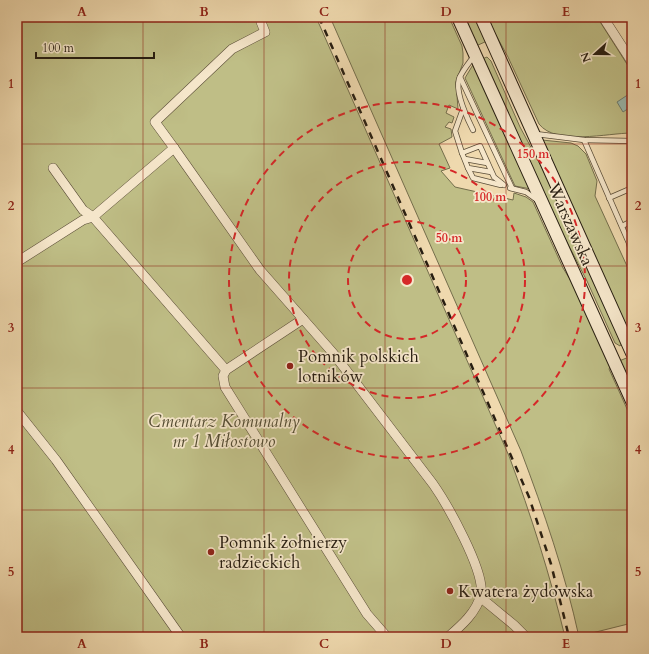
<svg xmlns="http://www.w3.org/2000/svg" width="649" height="654" viewBox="0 0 649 654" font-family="Cardo,serif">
<rect width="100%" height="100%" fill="#efd9ae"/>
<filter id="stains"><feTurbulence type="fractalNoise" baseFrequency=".005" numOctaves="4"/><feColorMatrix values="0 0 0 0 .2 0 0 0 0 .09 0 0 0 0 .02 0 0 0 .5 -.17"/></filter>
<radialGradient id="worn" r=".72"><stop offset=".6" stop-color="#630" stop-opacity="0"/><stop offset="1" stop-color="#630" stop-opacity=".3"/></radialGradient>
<!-- green -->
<g fill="#bfbe86" stroke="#746e4c">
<path d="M17,17H316L509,456C531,515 550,575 565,637H17Z"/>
<path d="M330,17H449L462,46L463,53V63L456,82L458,109L449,105L446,113L454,117L452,123L449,122L445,127L451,129L452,137L439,144L450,168L441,171L455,187L513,200L514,193L526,197L533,202L563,268L577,291L611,365L609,369L632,420V623L584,635L583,633L579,635V637C565,573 544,512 521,451Z"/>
<path d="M463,17H476L487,41L476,46Z"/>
<path d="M486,17H597L632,72V133C608,133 556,146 539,124L508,57Z"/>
<path d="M487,57L491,61L520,127L553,188L622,343L620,346L615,343L587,281L555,219L482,59Z"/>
<path d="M474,63L531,189L515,186L465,78Z"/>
<path d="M542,140L571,143L578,146L586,154L597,181L595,196L632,277V329L628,334Z"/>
<path d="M629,357L632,364V390L619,361Z"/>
</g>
<!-- water -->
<path fill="#9abaaf" stroke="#6c7c70" d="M632,92V106L623,112L617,102Z"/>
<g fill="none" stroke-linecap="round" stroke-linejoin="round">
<!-- lane casing -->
<g stroke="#5a4d38" stroke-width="6">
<g id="lane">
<path d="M460,77L512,188"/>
<path d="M463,109L455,131L462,153L480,146L494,177L504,185"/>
<path d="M473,130C467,118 455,93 459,79C462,71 469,63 474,56"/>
<path d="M536,134L584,140L632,141"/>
<path d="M584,140L629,243L632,256"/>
<path d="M462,153L468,168L491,172"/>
<path d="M465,159L487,163"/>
<path d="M468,168L473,178L501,185"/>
<path d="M510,188L526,192L537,200"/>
<path d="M609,198L632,188"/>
<path d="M622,226L632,221"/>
</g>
</g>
<!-- street casing -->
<g stroke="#5a4d38" stroke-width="10">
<g id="street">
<path d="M603,17L632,62"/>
<path d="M174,148L155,122L232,49L265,32L261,22"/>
<path d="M53,168L83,210L93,217L226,370"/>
<path d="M17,262L83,220L93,217L174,148L260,270L333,353L433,484C447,504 485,571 481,594C477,612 461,626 448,637"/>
<path d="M303,319L226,370L223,376L225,387L367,614L387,637"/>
<path d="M17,411L56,460L181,637"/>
<path d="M480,597L514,625L526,637"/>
</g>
</g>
<!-- secondary casing -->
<g stroke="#281e11" stroke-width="14">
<g id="secondary">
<path d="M458,17L632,401"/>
<path d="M481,17L632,353"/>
</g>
</g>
<!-- lane -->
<use href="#lane" stroke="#f5e6ca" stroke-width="4.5"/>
<!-- street -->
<use href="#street" stroke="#f5e6ca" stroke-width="9"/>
<!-- secondary -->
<use href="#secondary" stroke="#f5e6ca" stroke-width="12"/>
<!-- rail -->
<path stroke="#281e11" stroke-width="2.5" stroke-dasharray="7 7" stroke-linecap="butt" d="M319,17L529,497L551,564L569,637"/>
</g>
<!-- grid -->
<path fill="none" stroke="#8f2418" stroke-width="1" stroke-opacity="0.55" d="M143,17V637M264,17V637M385,17V637M506,17V637M17,144H632M17,266H632M17,388H632M17,510H632"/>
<!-- distance rings -->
<g fill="none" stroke="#d62828" stroke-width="2" stroke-dasharray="7 5">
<circle cx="407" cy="280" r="59"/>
<circle cx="407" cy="280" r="118"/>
<circle cx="407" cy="280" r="178"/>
</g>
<!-- markers -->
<g fill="#8f2418" stroke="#f5e6ca" stroke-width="1.5">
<circle cx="290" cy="366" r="4"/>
<circle cx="211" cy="552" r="4"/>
<circle cx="450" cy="591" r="4"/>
</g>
<g text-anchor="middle" stroke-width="3.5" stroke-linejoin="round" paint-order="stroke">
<!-- street labels -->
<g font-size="17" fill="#281e11" stroke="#f5e6ca">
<text transform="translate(571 224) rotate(66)" y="6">Warszawska</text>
</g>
<!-- poi labels -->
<g font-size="17" fill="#281e11" stroke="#f5e6ca" text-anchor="start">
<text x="298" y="362">Pomnik polskich<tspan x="298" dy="20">lotników</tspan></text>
<text x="219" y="548">Pomnik żołnierzy<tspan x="219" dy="20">radzieckich</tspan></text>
<text x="458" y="597">Kwatera żydowska</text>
</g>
<!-- park labels -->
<g font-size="17" font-style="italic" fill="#554e34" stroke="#f5e6ca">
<text x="224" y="427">Cmentarz Komunalny<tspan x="224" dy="20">nr 1 Miłostowo</tspan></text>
</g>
</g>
<circle cx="407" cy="280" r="6" fill="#d62828" stroke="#f5e6ca" stroke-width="2"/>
<g font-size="12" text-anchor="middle" font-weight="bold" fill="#d62828" stroke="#f5e6ca" stroke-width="3.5" stroke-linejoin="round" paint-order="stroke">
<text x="533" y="158">150 m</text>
<text x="490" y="201">100 m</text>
<text x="449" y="242">50 m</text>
</g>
<!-- margin -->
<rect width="649" height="654" fill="none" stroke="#efd9ae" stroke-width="44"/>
<!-- north arrow -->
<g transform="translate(595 54) rotate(249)" stroke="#f5e6ca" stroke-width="3" paint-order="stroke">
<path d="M0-3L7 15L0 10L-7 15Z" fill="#281e11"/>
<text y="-6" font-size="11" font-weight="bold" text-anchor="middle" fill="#281e11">N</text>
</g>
<!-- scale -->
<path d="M36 52v6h118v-6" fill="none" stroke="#281e11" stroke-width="2"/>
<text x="42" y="52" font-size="12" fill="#281e11" stroke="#f5e6ca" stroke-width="3" paint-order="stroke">100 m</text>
<rect x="22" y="22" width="605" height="610" fill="none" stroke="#8f2418" stroke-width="1.5"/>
<g font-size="13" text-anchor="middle" font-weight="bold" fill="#8f2418">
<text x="82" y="16">A</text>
<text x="204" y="16">B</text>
<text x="324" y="16">C</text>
<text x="446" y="16">D</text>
<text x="566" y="16">E</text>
<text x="11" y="88">1</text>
<text x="638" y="88">1</text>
<text x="11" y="210">2</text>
<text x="638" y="210">2</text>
<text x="11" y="332">3</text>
<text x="638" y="332">3</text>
<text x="11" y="454">4</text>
<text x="638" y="454">4</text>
<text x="11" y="576">5</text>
<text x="638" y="576">5</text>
<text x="82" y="648">A</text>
<text x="204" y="648">B</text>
<text x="324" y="648">C</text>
<text x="446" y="648">D</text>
<text x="566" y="648">E</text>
</g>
<rect width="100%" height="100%" filter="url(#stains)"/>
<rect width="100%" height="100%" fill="url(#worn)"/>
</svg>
